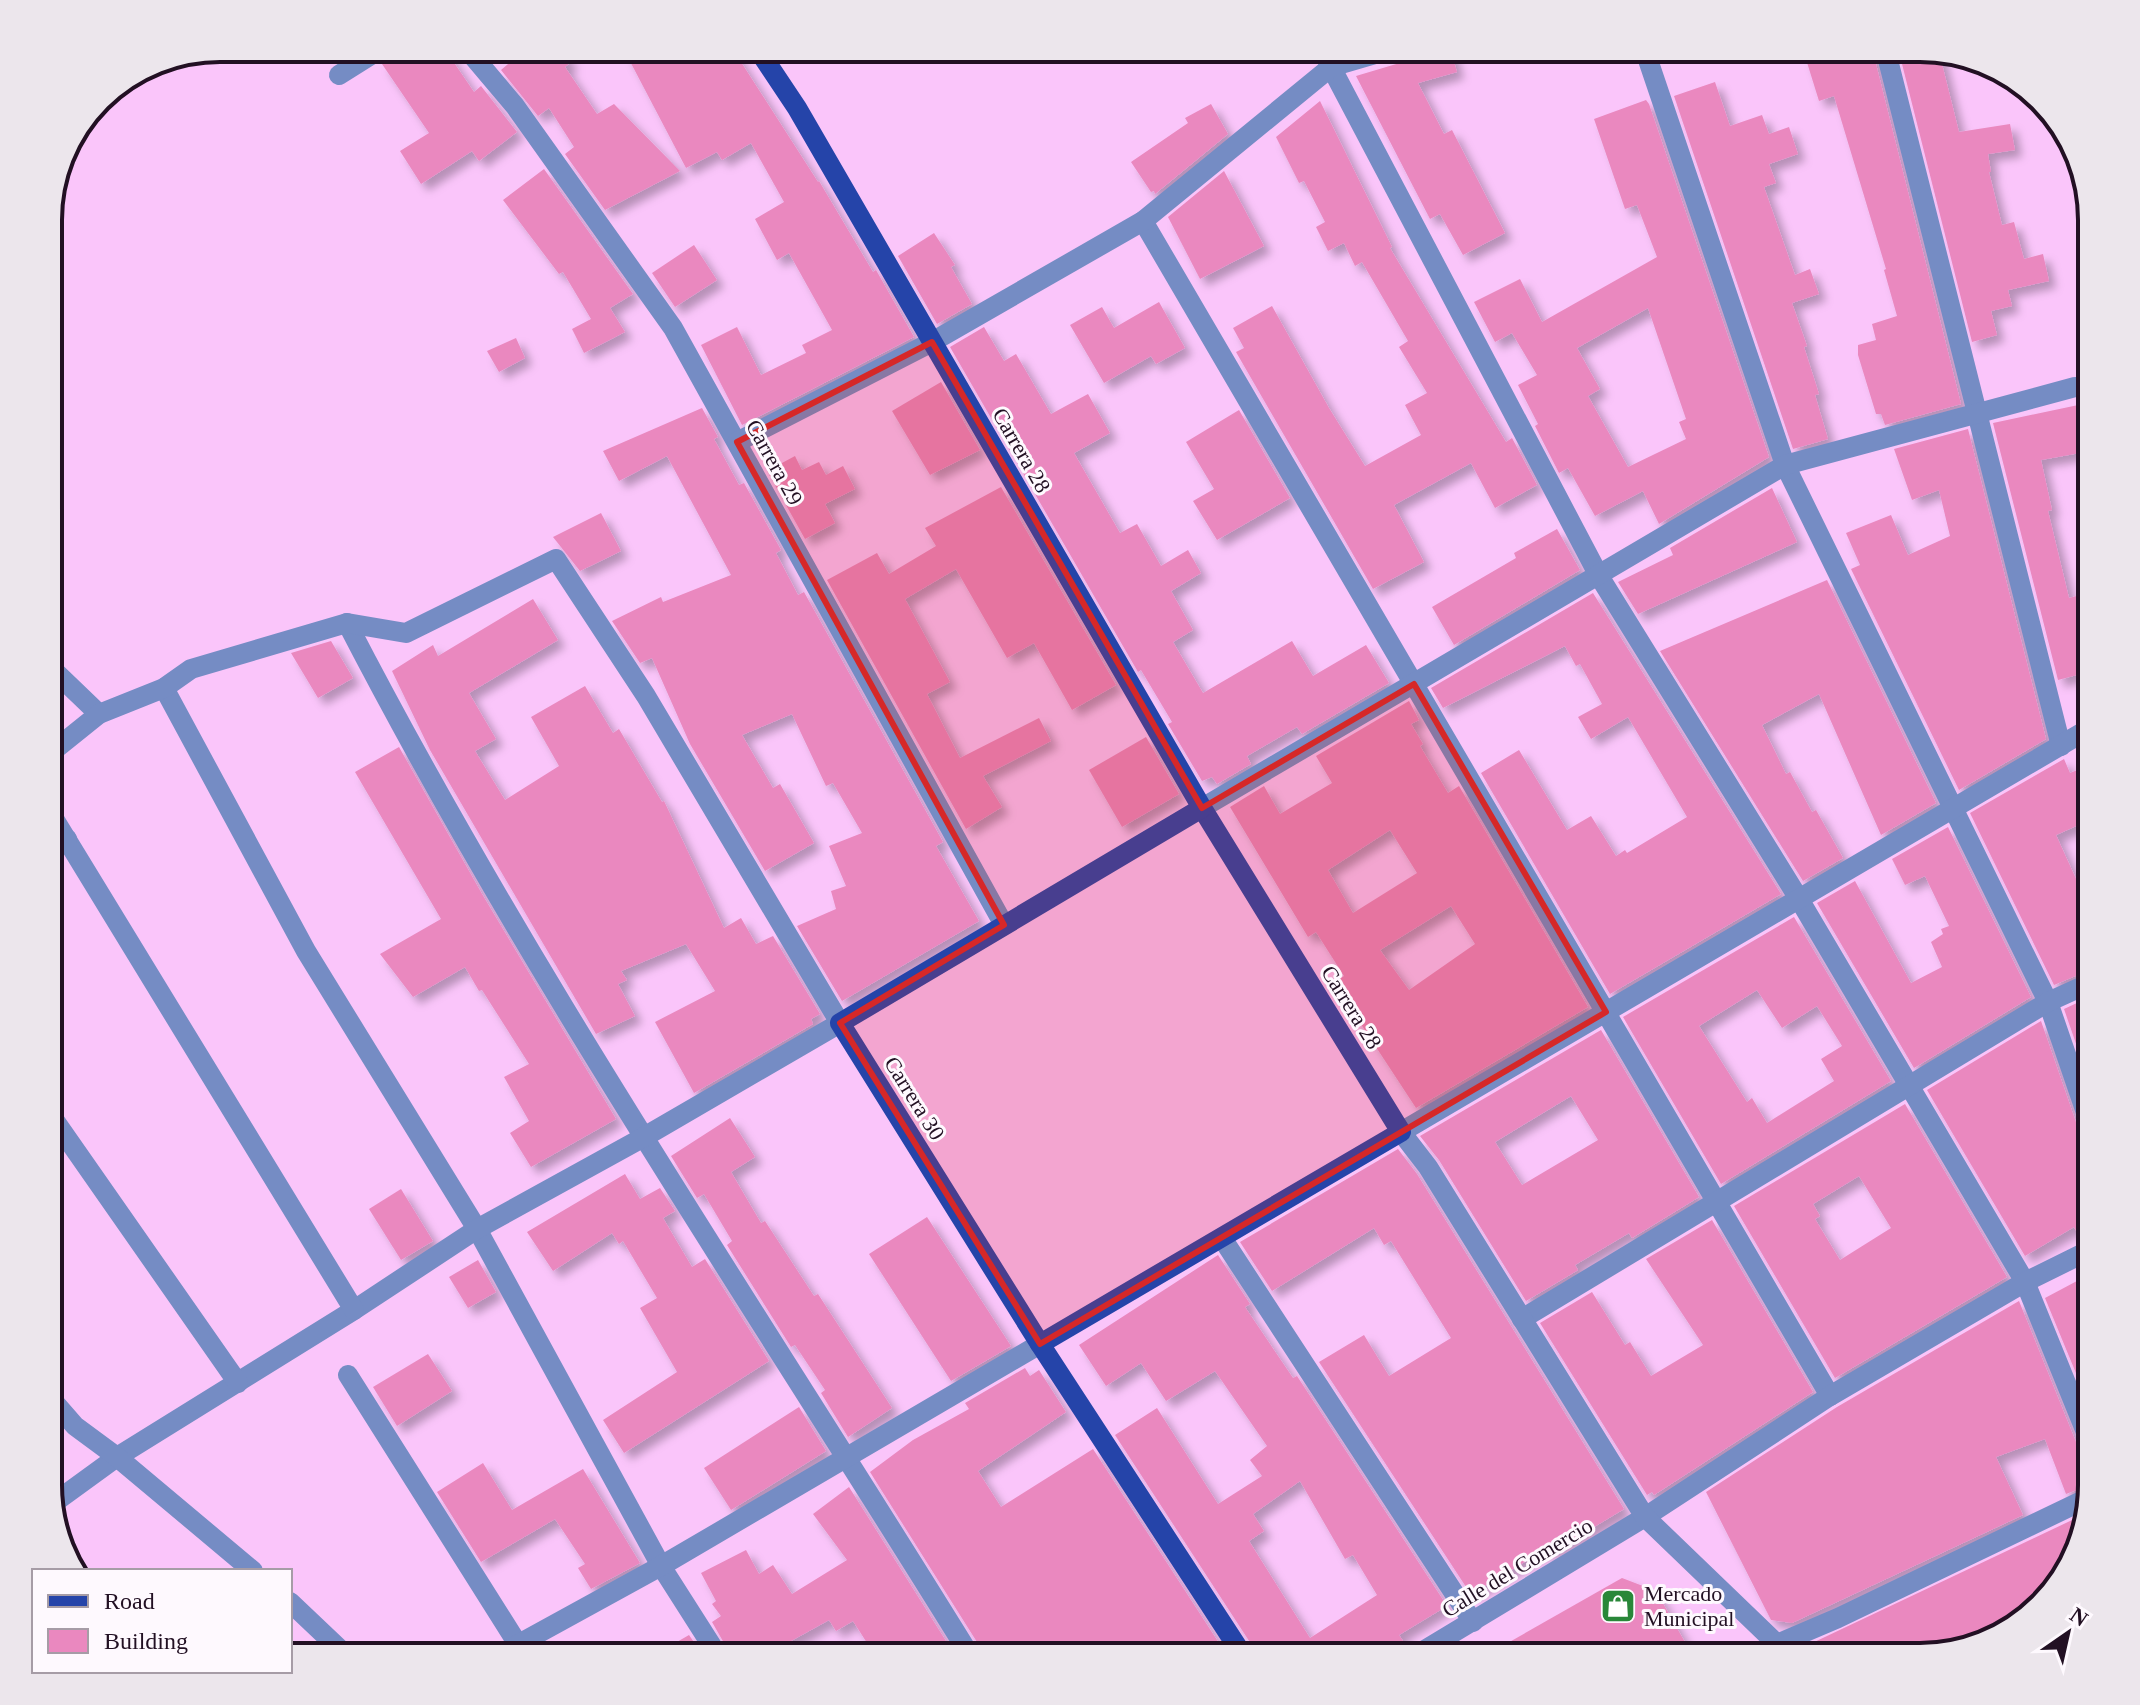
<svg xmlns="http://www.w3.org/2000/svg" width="2140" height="1705" viewBox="0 0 2140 1705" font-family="Georgia,serif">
<defs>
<filter id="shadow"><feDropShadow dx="7" dy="7" stdDeviation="4" flood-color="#0004"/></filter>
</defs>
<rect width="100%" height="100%" fill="#fac5fa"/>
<!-- building -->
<g fill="#ea88bf" fill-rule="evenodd" filter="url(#shadow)">
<path d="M395,48H444L474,92L481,86L517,132L479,161L472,151L421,184L400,151L429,133L382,64L393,55Z"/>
<path d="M527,48H558L571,62L565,67L597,114L614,104L680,171L605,210L565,154L574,147L549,108L538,116L501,70Z"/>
<path d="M623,48H732L818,182L819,181L873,272L876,270L914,337L742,425L701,345L737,327L761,375L806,353L802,345L832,330L789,253L777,260L755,219L784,202L751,143L722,160L717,152L686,168Z"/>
<path d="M1450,48L1457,72L1418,83L1444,134L1452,130L1505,233L1463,255L1440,214L1430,219L1356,76Z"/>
<path d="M1816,48H1872L1961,404L1885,425L1881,414H1876L1858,355V345L1876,340L1872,324L1897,316L1884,270L1886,269L1834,96L1819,101L1805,56L1817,53Z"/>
<path d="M1898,48L1939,52L1959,132L2010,124L2015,150L1988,154L1991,172H1989L2002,225L2014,222L2024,259L2043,254L2049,281L2008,290L2012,306L1991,311L1997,335L1972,342Z"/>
<path d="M1715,82L1730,126L1762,115L1769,134L1789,127L1798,154L1769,164L1776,183L1764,187L1795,275L1810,269L1819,294L1792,303L1807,346L1804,347L1819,394L1815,395L1828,439L1793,449L1674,96Z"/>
<path d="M1646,100L1649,104L1769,457L1659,524L1643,491L1595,516L1568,468L1559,473L1535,426L1538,424L1518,385L1537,375L1512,333L1495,342L1474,302L1520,279L1542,322L1657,257L1637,205L1625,209L1594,119ZM1648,308L1686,419L1679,422L1686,439L1628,467L1588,396L1600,389L1577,348Z"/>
<path d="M1320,101L1392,247L1390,248L1506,442L1512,438L1537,485L1495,508L1471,463L1394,505L1424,562L1373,589L1236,352L1244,348L1233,328L1272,306L1329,408L1365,466L1421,435L1405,405L1427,393L1399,347L1408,341L1362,262L1355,266L1344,243L1328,251L1316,227L1325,222L1304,181L1299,183L1276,137Z"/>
<path d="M1211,104L1228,134L1155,194L1154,191L1151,192L1131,162L1188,123L1185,118Z"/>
<path d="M544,169L633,294L610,308L625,332L584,353L572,329L591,319L563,272L559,274L503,200Z"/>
<path d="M1224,171L1264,246L1200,279L1168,217Z"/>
<path d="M934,233L955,265L951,267L972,304L937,324L898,256Z"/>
<path d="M694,245L717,280L675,307L652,273Z"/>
<path d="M1159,302L1185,348L1156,364L1151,356L1104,383L1070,325L1102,307L1114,328Z"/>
<path d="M984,327L1004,361L1016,354L1051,414L1088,394L1110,433L1074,453L1120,533L1137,524L1161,566L1188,550L1201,573L1171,591L1193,630L1173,642L1203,693L1292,641L1313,676L1366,645L1389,683L1302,734L1297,727L1247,756L1251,764L1217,784L1212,777L1202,781L1168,724L1172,722L1141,670L1138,672L950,347Z"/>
<path d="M516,338L525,358L499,372L487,351Z"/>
<path d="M941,382L980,450L930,475L892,411Z"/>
<path d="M2083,404L2091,451L2041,460L2052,510L2048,511L2069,598L2092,592V671L2058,680L1993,423Z"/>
<path d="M702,408L718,437L714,439L739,485L744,483L781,550L776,553L798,595L804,592L943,842L936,846L979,921L842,1001L797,926L836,909L831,891L846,886L829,846L862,833L833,783L826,786L792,714L742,735L773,788L780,784L814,843L765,871L690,744L652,658L640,663L612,621L661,597L663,602L731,575L667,456L619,481L603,451Z"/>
<path d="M1239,410L1290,498L1217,540L1193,501L1214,489L1186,442Z"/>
<path d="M1968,429L2046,739L1959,790L1851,569L1860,565L1846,533L1891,515L1908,555L1950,536L1939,490L1912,500L1894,449Z"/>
<path d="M795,456L802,470L819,462L826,475L843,466L855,489L825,504L835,523L805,539L767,471Z"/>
<path d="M1001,487L1116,685L1072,710L1034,643L1007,658L956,569L905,599L950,682L927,694L960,758L1039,718L1051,741L983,776L1002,807L966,829L827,580L877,553L889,574L936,546L925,528Z"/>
<path d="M1772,488L1797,542L1638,614L1618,582L1673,555L1670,548Z"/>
<path d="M601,513L621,551L580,571L553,537Z"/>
<path d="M1557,529L1580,570L1454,645L1432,607L1516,558L1514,553Z"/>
<path d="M1827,580L1936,803L1881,835L1819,694L1762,725L1786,774L1790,772L1812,812L1816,810L1843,858L1803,881L1660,651Z"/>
<path d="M1593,593L1781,894L1610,994L1481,773L1519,750L1567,830L1591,816L1616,856L1625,850L1627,853L1687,817L1628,717L1591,739L1578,717L1602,704L1580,664L1576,666L1565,646L1443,708L1431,688Z"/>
<path d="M533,599L558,640L469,693L496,739L475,751L505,800L559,766L531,717L585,686L613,733L619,729L662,802L664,801L724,928L741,918L756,944L773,936L820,1014L811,1019L813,1024L694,1093L655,1022L715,991L686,944L621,971L627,980L618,984L635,1016L596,1034L430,750L392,671L433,645L438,656Z"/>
<path d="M331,641L353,678L318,698L291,653Z"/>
<path d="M1409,701L1419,720L1411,724L1423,744L1420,746L1448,793L1459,786L1588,1007L1416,1108L1334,983L1344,976L1316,932L1308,937L1230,807L1264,786L1280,814L1332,783L1316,756ZM1390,830L1417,873L1353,913L1328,870ZM1451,906L1475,944L1409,990L1380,950Z"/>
<path d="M1146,737L1179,794L1122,827L1089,770Z"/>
<path d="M399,747L482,894L616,1119L531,1167L510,1133L529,1121L504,1077L529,1064L482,990L479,991L465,967L413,997L380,954L441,919L355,772Z"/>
<path d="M2064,759L2070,773L2080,769L2092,796V819L2056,835L2092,914V969L2054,985L1970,813Z"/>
<path d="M1948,827L2031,997L1914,1068L1817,903L1855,881L1911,983L1942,967L1931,942L1943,934L1941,929L1949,926L1925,876L1905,885L1892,859Z"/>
<path d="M1794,917L1891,1081L1721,1184L1623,1017ZM1757,990L1782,1028L1817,1006L1842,1046L1821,1059L1834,1081L1767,1123L1752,1098L1747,1102L1699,1026Z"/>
<path d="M2092,996V1090L2064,1009Z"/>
<path d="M2041,1021L2080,1134L2084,1140L2092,1143V1236L2082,1240L2074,1227L2025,1256L1927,1090Z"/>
<path d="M1601,1030L1699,1197L1632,1238L1629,1233L1575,1265L1578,1270L1526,1301L1439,1160L1420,1136ZM1571,1096L1598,1140L1522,1185L1495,1142Z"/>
<path d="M1905,1104L2007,1277L1835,1378L1734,1206ZM1859,1176L1891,1228L1840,1260L1815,1219L1820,1216L1813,1204Z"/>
<path d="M730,1118L755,1157L731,1172L761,1223L765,1221L814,1296L818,1294L892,1408L848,1437L821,1393L825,1390L795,1345L791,1347L727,1245L732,1241L704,1194L697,1198L671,1156Z"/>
<path d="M1398,1149L1417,1174L1624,1509L1549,1554L1546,1549L1473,1593H1470L1319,1362L1364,1335L1389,1376L1451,1338L1391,1241L1384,1245L1374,1228L1272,1291L1240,1242Z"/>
<path d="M625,1174L640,1199L660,1188L675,1211L663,1218L692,1267L705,1259L769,1361L624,1453L603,1420L677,1372L640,1308L657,1298L623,1241L619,1244L612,1233L553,1271L527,1232Z"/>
<path d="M401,1189L433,1241L401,1260L369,1209Z"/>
<path d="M927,1217L1011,1346L951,1381L869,1254Z"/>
<path d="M1712,1220L1813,1392L1654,1495L1652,1492L1647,1495L1540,1323L1592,1292L1625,1345L1630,1342L1651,1376L1703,1345L1646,1259Z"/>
<path d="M1218,1255L1250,1304L1245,1307L1293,1378L1297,1376L1447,1606L1399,1635L1403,1641L1379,1657H1257L1255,1650L1115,1435L1157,1408L1218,1504L1262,1476L1250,1460L1267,1446L1215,1371L1166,1401L1141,1363L1106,1386L1079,1345ZM1300,1481L1345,1559L1353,1555L1377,1595L1310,1638L1249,1541L1264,1531L1253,1514Z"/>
<path d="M478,1260L496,1292L468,1308L449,1277Z"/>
<path d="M2092,1273V1412L2045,1298Z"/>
<path d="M2019,1301L2080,1452L2085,1458L2092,1460V1484L2066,1494L2045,1439L1996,1457L2023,1515L1792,1623L1771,1620L1706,1492L1837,1407Z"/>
<path d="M428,1354L452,1391L397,1426L373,1387Z"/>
<path d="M1025,1368L1030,1376L1039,1370L1066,1412L978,1471L1001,1507L1093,1449L1228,1657H984L982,1650L870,1472L913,1440L969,1409L965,1403Z"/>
<path d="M799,1407L826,1451L731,1510L704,1468Z"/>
<path d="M483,1463L512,1510L583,1469L640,1563L591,1589L578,1568L585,1564L555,1519L481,1562L437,1492Z"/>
<path d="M849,1487L956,1657H876L853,1621L836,1631L829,1620L762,1657H732L712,1622L721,1616L712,1604L716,1601L701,1573L746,1550L759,1574L773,1565L792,1594L847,1560L813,1514Z"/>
<path d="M2087,1513L2083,1541L2050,1597L1996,1639L1939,1653L1935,1645L1911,1657H1802L1808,1645Z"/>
<path d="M1622,1578L1656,1591L1686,1644L1664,1657H1483Z"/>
<path d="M689,1635L704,1657H651Z"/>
</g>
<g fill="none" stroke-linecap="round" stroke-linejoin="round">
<!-- minor -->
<g stroke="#758cc4" stroke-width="20">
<path d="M466,48L515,106L673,328L1004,925"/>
<path d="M1321,48L1599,576L1799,899L2025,1282L2092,1447"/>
<path d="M1644,48L1785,465L2048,1002L2092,1130"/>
<path d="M1885,48L2061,746"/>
<path d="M339,75L382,48"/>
<path d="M1143,221L1830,1396"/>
<path d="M737,442L932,342L1143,221L1331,67L1396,48"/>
<path d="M347,623C532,981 760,1315 971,1657"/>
<path d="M48,665L99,714"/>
<path d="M164,688L306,951L477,1229L661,1566L719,1657"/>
<path d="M48,755L99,714L164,688L191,669L347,623L406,633L556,559L646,696L840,1023L644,1137L477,1229L354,1310L117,1457L51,1505"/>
<path d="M1202,808L1785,465L2075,387"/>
<path d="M48,809L354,1310"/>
<path d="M48,855L67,839"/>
<path d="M48,1111L238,1383"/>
<path d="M1222,1238L1473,1622"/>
<path d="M1522,1319L2048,1002L2092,982"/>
<path d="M348,1375L526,1657"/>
<path d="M48,1395L75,1426L117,1457L253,1571"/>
<path d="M290,1602L348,1657"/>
<path d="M1777,1644L1838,1618L2090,1497"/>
<path d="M500,1657L517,1645L661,1566L1040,1344"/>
<path d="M1413,1657L1645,1517L1830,1396L2025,1282L2092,1249"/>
<path d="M1785,1657L1777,1644L1645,1517L1428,1167L1401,1132L2092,727"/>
</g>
<!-- major -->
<g stroke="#2544a9" stroke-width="20">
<path d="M757,48L797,108L1202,808L1401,1132L1040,1344"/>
<path d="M1202,808L840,1023L1040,1344L1244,1657"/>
</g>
</g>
<!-- marked area -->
<path fill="#d62828" fill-opacity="0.2" stroke="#d62828" stroke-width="6" stroke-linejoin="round" d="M932,342L1202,808L1414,684L1606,1012L1040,1344L840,1023L1004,925L737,442Z"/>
<!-- icons -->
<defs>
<g id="shop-square" transform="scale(1.8)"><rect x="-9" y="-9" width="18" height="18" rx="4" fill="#298739" stroke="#fef9fe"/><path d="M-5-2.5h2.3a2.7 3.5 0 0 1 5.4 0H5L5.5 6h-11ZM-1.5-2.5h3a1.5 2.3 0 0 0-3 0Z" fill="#fff"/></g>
</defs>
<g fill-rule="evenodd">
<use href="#shop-square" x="1618" y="1606"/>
</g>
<g text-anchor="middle" stroke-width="6" stroke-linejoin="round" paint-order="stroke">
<!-- street labels -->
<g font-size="22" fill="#221023" stroke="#fef9fe">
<text transform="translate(1022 450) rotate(60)" y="8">Carrera 28</text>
<text transform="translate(775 462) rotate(61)" y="8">Carrera 29</text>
<text transform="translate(1352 1007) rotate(58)" y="8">Carrera 28</text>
<text transform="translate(915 1098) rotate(58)" y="8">Carrera 30</text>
<text transform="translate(1517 1567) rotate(-31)" y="8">Calle del Comercio</text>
</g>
<!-- poi labels -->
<g font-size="22" fill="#221023" stroke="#fef9fe" text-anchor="start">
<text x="1644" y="1601">Mercado<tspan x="1644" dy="25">Municipal</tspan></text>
</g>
</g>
<!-- crop -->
<path d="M0 0H2140V1705H0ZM220 62H1920A158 158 0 0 1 2078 220V1485A158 158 0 0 1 1920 1643H220A158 158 0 0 1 62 1485V220A158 158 0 0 1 220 62Z" fill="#ece6ec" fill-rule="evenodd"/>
<path fill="none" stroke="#221023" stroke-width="4" d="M220 62H1920A158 158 0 0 1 2078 220V1485A158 158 0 0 1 1920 1643H220A158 158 0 0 1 62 1485V220A158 158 0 0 1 220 62Z"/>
<!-- legend -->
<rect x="32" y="1569" width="260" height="104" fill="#fef9fe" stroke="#a69ca6" stroke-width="2"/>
<rect x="48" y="1595" width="40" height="12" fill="#2544a9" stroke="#a69ca6" stroke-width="2"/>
<text x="104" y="1609" font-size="24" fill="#221023">Road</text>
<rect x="48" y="1629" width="40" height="24" fill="#ea88bf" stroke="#a69ca6" stroke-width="2"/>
<text x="104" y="1649" font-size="24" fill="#221023">Building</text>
<!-- north arrow -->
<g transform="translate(2068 1633) rotate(34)" stroke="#fef9fe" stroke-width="6" paint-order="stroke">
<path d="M0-6L14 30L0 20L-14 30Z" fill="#221023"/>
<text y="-12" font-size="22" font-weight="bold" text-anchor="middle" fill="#221023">N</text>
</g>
</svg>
